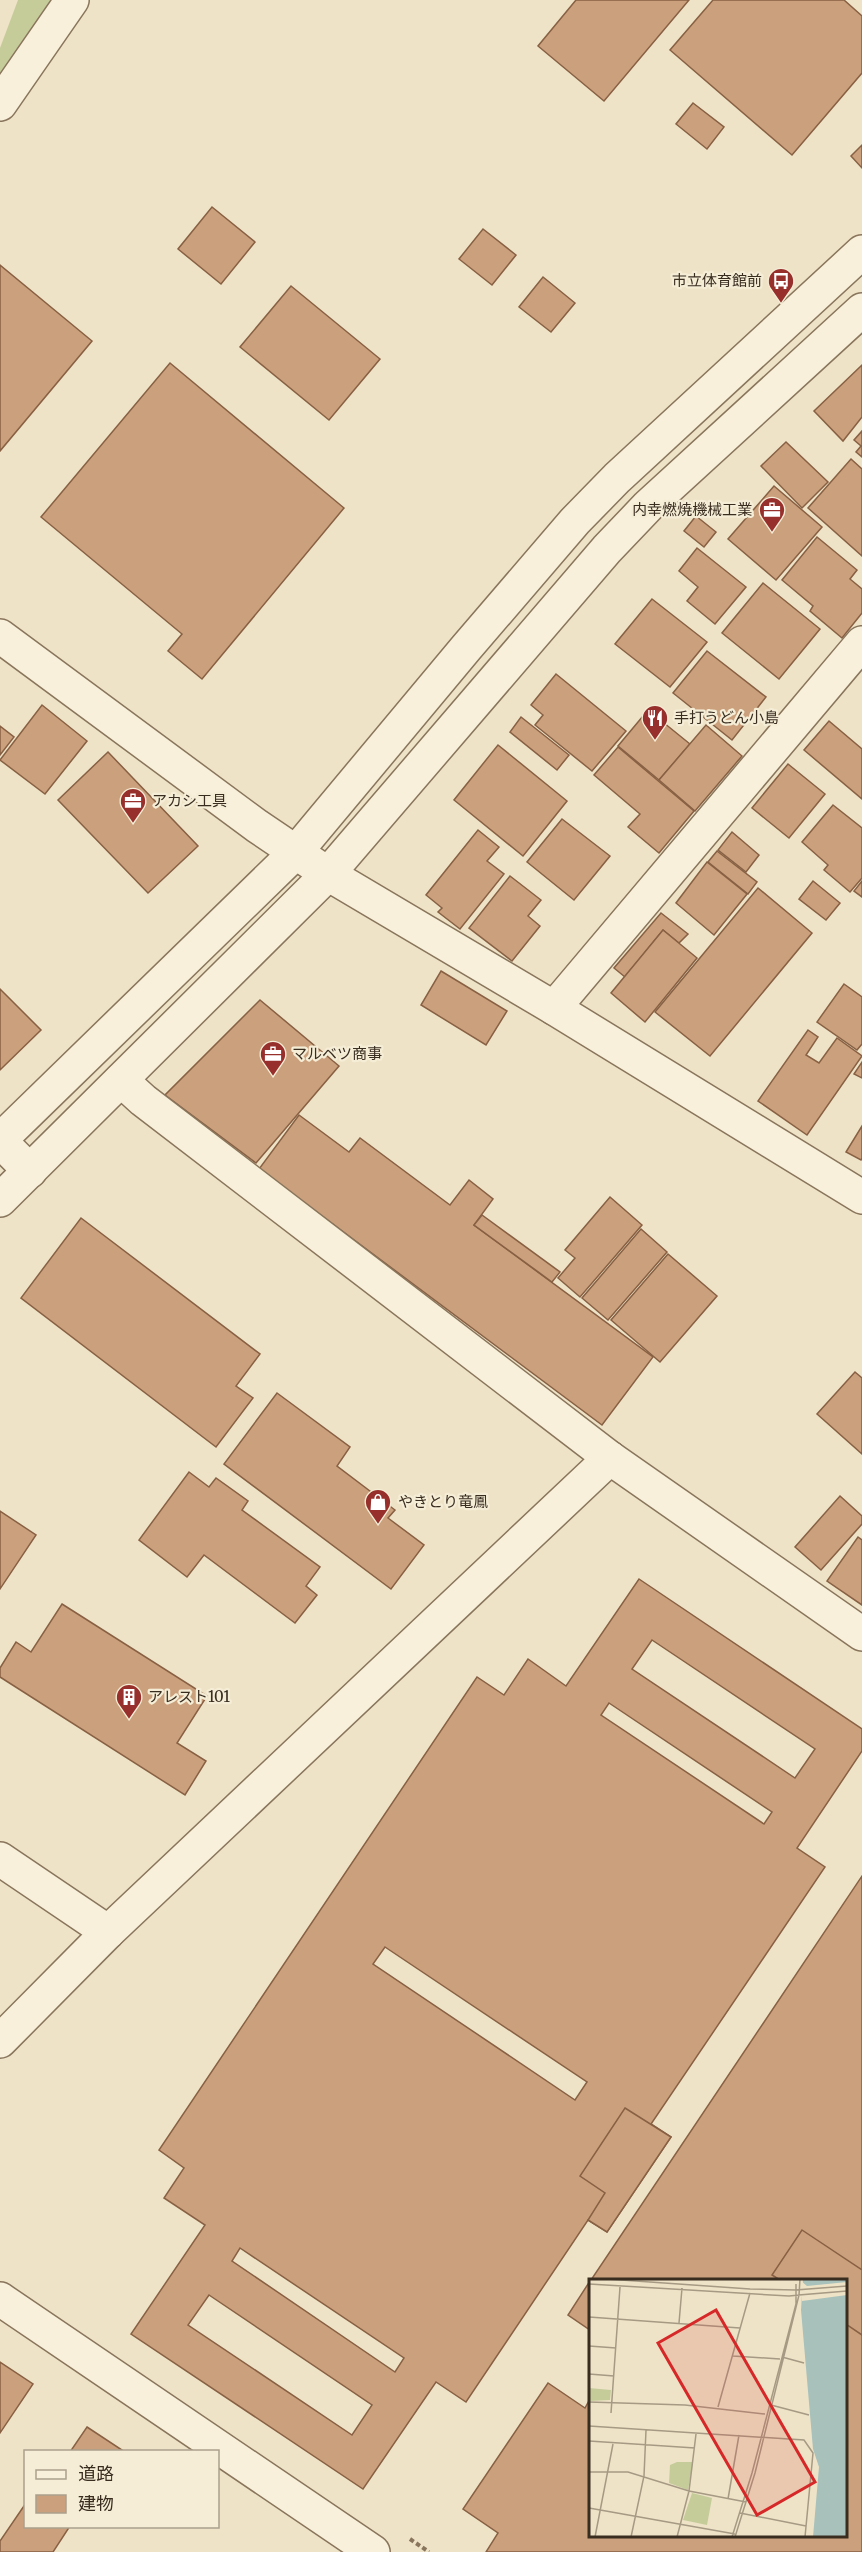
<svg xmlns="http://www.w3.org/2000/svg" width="862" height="2552" viewBox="0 0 862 2552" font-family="Merriweather,'Noto Sans JP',serif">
<rect width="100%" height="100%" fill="#eee3c7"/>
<!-- green -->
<path fill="#c5cc9a" d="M18,0H56L0,81V48Z"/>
<!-- building -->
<g fill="#cba07d" stroke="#886043" stroke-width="1.5" fill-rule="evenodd">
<path d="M576,0H689L604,101L538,46Z"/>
<path d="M713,0H844L862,16V73L792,155L670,50Z"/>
<path d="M693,103L724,127L707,149L676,124Z"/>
<path d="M862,145V168L851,156Z"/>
<path d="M212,207L255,242L221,284L178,249Z"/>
<path d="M483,229L516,255L492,285L459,259Z"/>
<path d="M0,265L92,341L0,451Z"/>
<path d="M543,277L575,303L551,332L519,307Z"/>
<path d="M291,286L380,359L329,420L240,347Z"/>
<path d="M170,363L344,508L202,679L168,651L182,634L41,517Z"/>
<path d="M862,365V417L843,441L814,411Z"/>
<path d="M862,431V457L856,452L861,446L854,440Z"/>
<path d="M786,442L828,482L802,508L761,466Z"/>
<path d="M851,459L862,469V556L808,508Z"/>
<path d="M774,486L822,527L776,580L728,539Z"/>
<path d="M696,516L716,532L704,547L684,531Z"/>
<path d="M817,537L857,570L850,579L862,589V613L842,638L810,611L813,606L782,580Z"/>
<path d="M697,548L746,587L715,624L687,601L698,587L679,571Z"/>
<path d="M763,583L820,629L779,679L722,633Z"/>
<path d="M652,599L707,642L670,687L615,644Z"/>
<path d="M707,651L766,697L732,740L673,693Z"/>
<path d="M556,674L626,731L592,771L535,725L543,715L531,705Z"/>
<path d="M42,705L87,741L45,794L0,760Z"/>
<path d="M648,710L690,744L659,780L618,746Z"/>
<path d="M521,717L569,755L557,770L510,732Z"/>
<path d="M829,721L862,749V799L804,750Z"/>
<path d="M706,725L742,756L695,811L659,780Z"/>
<path d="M0,726L14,737L0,755Z"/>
<path d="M498,745L567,801L523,856L454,800Z"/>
<path d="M618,747L694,811L659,853L628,827L640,814L594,775Z"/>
<path d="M108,752L198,846L148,893L58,800Z"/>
<path d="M788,764L825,794L789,838L752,808Z"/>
<path d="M833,805L862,828V878L850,892L824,870L828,865L802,842Z"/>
<path d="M562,819L610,856L574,900L527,862Z"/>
<path d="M478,830L499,847L487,861L504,874L460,929L438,912L442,908L426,895Z"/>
<path d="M732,832L759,855L746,872L718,850Z"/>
<path d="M717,851L757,882L748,894L708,862Z"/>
<path d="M707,862L747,894L714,935L676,903Z"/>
<path d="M510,876L541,900L528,916L540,926L512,961L469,928Z"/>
<path d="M813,881L840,903L826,920L799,899Z"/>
<path d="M862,881V897L854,891Z"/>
<path d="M758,888L812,933L710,1056L655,1012Z"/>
<path d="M661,913L688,934L679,943L663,930L625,977L614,968Z"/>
<path d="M663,930L697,958L645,1022L611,993Z"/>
<path d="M441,971L507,1011L486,1045L421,1005Z"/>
<path d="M844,984L862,997V1044L857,1050L817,1022Z"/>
<path d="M0,989L41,1030L0,1070Z"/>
<path d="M260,1000L339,1066L256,1163L165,1095Z"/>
<path d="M808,1030L818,1037L806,1055L819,1063L837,1038L862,1056L807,1135L758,1101Z"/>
<path d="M862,1062V1078L854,1074Z"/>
<path d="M299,1115L349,1152L360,1138L450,1205L469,1180L493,1199L474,1225L653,1357L602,1425L259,1169Z"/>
<path d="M862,1126V1158L861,1160L846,1152Z"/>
<path d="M610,1197L642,1225L580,1297L558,1278L575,1258L565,1250Z"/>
<path d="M482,1215L560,1272L552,1282L474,1225Z"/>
<path d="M81,1218L260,1354L236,1386L253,1398L216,1447L21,1298Z"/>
<path d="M641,1229L667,1252L608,1320L582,1298Z"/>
<path d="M668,1254L717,1296L660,1362L611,1320Z"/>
<path d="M855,1372L862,1378V1454L817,1414Z"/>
<path d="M277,1393L350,1447L337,1466L395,1510L388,1518L424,1545L391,1589L224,1464Z"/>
<path d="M189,1472L209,1487L216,1478L248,1501L242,1510L320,1567L306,1586L317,1595L295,1623L204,1555L187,1577L139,1540Z"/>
<path d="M840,1496L862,1516V1524L821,1570L795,1547Z"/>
<path d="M0,1511L36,1535L0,1589Z"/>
<path d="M858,1537L862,1540V1605L827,1581Z"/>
<path d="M639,1579L862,1729V1751L797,1848L825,1867L651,2124L671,2137L607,2232L588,2220L466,2402L436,2382L363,2489L131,2334L205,2225L164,2198L184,2168L159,2150L477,1677L504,1695L528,1659L566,1686ZM652,1640L815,1749L795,1778L632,1669ZM609,1703L772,1812L764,1824L601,1715ZM385,1947L587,2082L575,2100L373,1964ZM240,2248L404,2358L395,2372L232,2261ZM209,2295L372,2405L352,2435L188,2325Z"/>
<path d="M62,1604L207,1696L177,1743L206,1761L185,1795L0,1677V1668L16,1642L31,1652Z"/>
<path d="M862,1876V2552H486L498,2533L463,2509L548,2383L585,2408L590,2399V2536H846V2280H591Z"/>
<path d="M625,2108L671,2137L607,2232L588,2220L605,2193L580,2176Z"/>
<path d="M802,2230L862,2270V2335L846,2324V2280H780L772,2275Z"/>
<path d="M590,2281V2330L568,2315Z"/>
<path d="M0,2362L33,2384L0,2433Z"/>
<path d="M87,2427L122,2450L121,2452H70Z"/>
<path d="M26,2503V2526H70L53,2552H0V2541Z"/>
</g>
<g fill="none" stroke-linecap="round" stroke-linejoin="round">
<!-- minor casing -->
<g stroke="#89755c" stroke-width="36">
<g id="minor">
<path d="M0,104L72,0"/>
<path d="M0,636L257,826L328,874L554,1008L862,1197"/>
<path d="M554,1008L862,643"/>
<path d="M121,1080L143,1100L610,1458L862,1634"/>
<path d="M0,1141L30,1171"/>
<path d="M0,1859L108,1932"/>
<path d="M0,2041L108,1932L610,1458"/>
</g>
</g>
<!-- tertiary casing -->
<g stroke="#89755c" stroke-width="36">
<g id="tertiary">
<path d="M0,1140L295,853L466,648L575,521L617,478L862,252"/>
<path d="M0,1200L328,874L607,549L648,506L862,310"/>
<path d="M0,2299L373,2552"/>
</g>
</g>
<!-- path -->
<path stroke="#89755c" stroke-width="4" stroke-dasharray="4.5 3" stroke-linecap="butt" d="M410,2539L429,2552"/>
<!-- minor -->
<use href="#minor" stroke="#f8f0da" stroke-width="33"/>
<!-- tertiary -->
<use href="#tertiary" stroke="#f8f0da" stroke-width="33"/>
</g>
<!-- icons -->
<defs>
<g id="bus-pin" transform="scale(1.35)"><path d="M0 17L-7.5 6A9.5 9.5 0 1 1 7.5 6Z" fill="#97302d" stroke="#f5edd6"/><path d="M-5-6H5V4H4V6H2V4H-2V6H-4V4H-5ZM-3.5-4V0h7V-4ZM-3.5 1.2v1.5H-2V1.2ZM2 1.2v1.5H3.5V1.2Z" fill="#fff"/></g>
<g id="office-pin" transform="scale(1.35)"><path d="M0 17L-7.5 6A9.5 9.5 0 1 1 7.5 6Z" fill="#97302d" stroke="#f5edd6"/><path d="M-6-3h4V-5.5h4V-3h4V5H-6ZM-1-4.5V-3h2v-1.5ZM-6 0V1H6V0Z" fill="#fff"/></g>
<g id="restaurant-pin" transform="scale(1.35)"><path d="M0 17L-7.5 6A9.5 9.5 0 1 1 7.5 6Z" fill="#97302d" stroke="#f5edd6"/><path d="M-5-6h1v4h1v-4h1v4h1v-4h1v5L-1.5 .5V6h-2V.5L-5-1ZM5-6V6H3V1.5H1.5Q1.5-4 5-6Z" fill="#fff"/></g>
<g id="shop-pin" transform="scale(1.35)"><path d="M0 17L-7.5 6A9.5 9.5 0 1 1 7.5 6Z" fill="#97302d" stroke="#f5edd6"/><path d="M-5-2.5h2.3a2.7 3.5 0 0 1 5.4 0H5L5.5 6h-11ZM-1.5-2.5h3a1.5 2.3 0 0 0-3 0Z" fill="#fff"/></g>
<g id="building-pin" transform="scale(1.35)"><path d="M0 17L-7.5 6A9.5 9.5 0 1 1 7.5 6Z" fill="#97302d" stroke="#f5edd6"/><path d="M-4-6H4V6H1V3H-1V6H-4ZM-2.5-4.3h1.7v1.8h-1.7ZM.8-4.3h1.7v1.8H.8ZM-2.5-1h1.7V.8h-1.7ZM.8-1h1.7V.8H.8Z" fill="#fff"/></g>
</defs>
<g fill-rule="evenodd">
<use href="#bus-pin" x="781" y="281"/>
<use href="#office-pin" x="772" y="510"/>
<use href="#restaurant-pin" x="655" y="718"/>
<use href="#office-pin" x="133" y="801"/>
<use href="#office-pin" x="273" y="1054"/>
<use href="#shop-pin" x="378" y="1502"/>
<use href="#building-pin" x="129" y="1697"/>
</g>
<g text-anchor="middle" stroke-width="4.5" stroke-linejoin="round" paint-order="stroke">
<!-- poi labels -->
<g font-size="15" fill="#392d20" stroke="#f5edd6" text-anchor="start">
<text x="762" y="286" text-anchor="end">市立体育館前</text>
<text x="752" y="515" text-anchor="end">内幸燃焼機械工業</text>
<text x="674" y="723">手打うどん小島</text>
<text x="152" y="806">アカシ工具</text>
<text x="292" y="1059">マルベツ商事</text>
<text x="398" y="1507">やきとり竜鳳</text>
<text x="148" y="1702">アレスト101</text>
</g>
</g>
<!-- overview -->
<g transform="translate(589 2279)">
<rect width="258" height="258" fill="#eee3c7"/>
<path d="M0,109L22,111L21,121L0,122ZM88,183H104L99,211L80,204L81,186ZM103,214L123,219L118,246L94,241Z" fill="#c5cc9a"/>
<path d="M214,0H258V258H224L230,188L224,170L212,31Z" fill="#a8c1bb"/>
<path d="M212,2L218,7L258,3V16L213,22Z" fill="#eee3c7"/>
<path fill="none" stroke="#a69a84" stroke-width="1.5" d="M18,0L161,10L207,11V5M0,5L200,17L210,16L211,0M0,38L151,49M90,44L93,9M0,67L27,69M144,77L191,80M193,78L215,84M0,95L25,97M0,123L96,126L176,135M182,126L220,136M129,128L161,14M22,134L31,8M0,147L215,161L224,174L216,258M0,162L106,169M0,193H39L100,212L157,223M139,220L150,156M0,229L146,255M151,234L217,247M6,258L24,165M42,258L55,197L57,151M88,258L100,212L107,155M143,258L163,194L207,25V11L258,7M146,258L166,194L210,16L258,12"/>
<path fill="#d62828" fill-opacity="0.15" stroke="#d62828" stroke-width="3" d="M127,31L226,203L168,236L69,64Z"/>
<rect width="258" height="258" fill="none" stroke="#392d20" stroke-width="3"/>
</g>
<!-- legend -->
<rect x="24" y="2450" width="195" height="78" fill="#f5edd6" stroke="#aaa08d" stroke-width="1.5"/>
<rect x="36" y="2470" width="30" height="9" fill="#f8f0da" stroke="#aaa08d" stroke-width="1.5"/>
<text x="78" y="2480" font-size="18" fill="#392d20">道路</text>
<rect x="36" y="2495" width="30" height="18" fill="#cba07d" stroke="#aaa08d" stroke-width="1.5"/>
<text x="78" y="2510" font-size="18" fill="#392d20">建物</text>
</svg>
